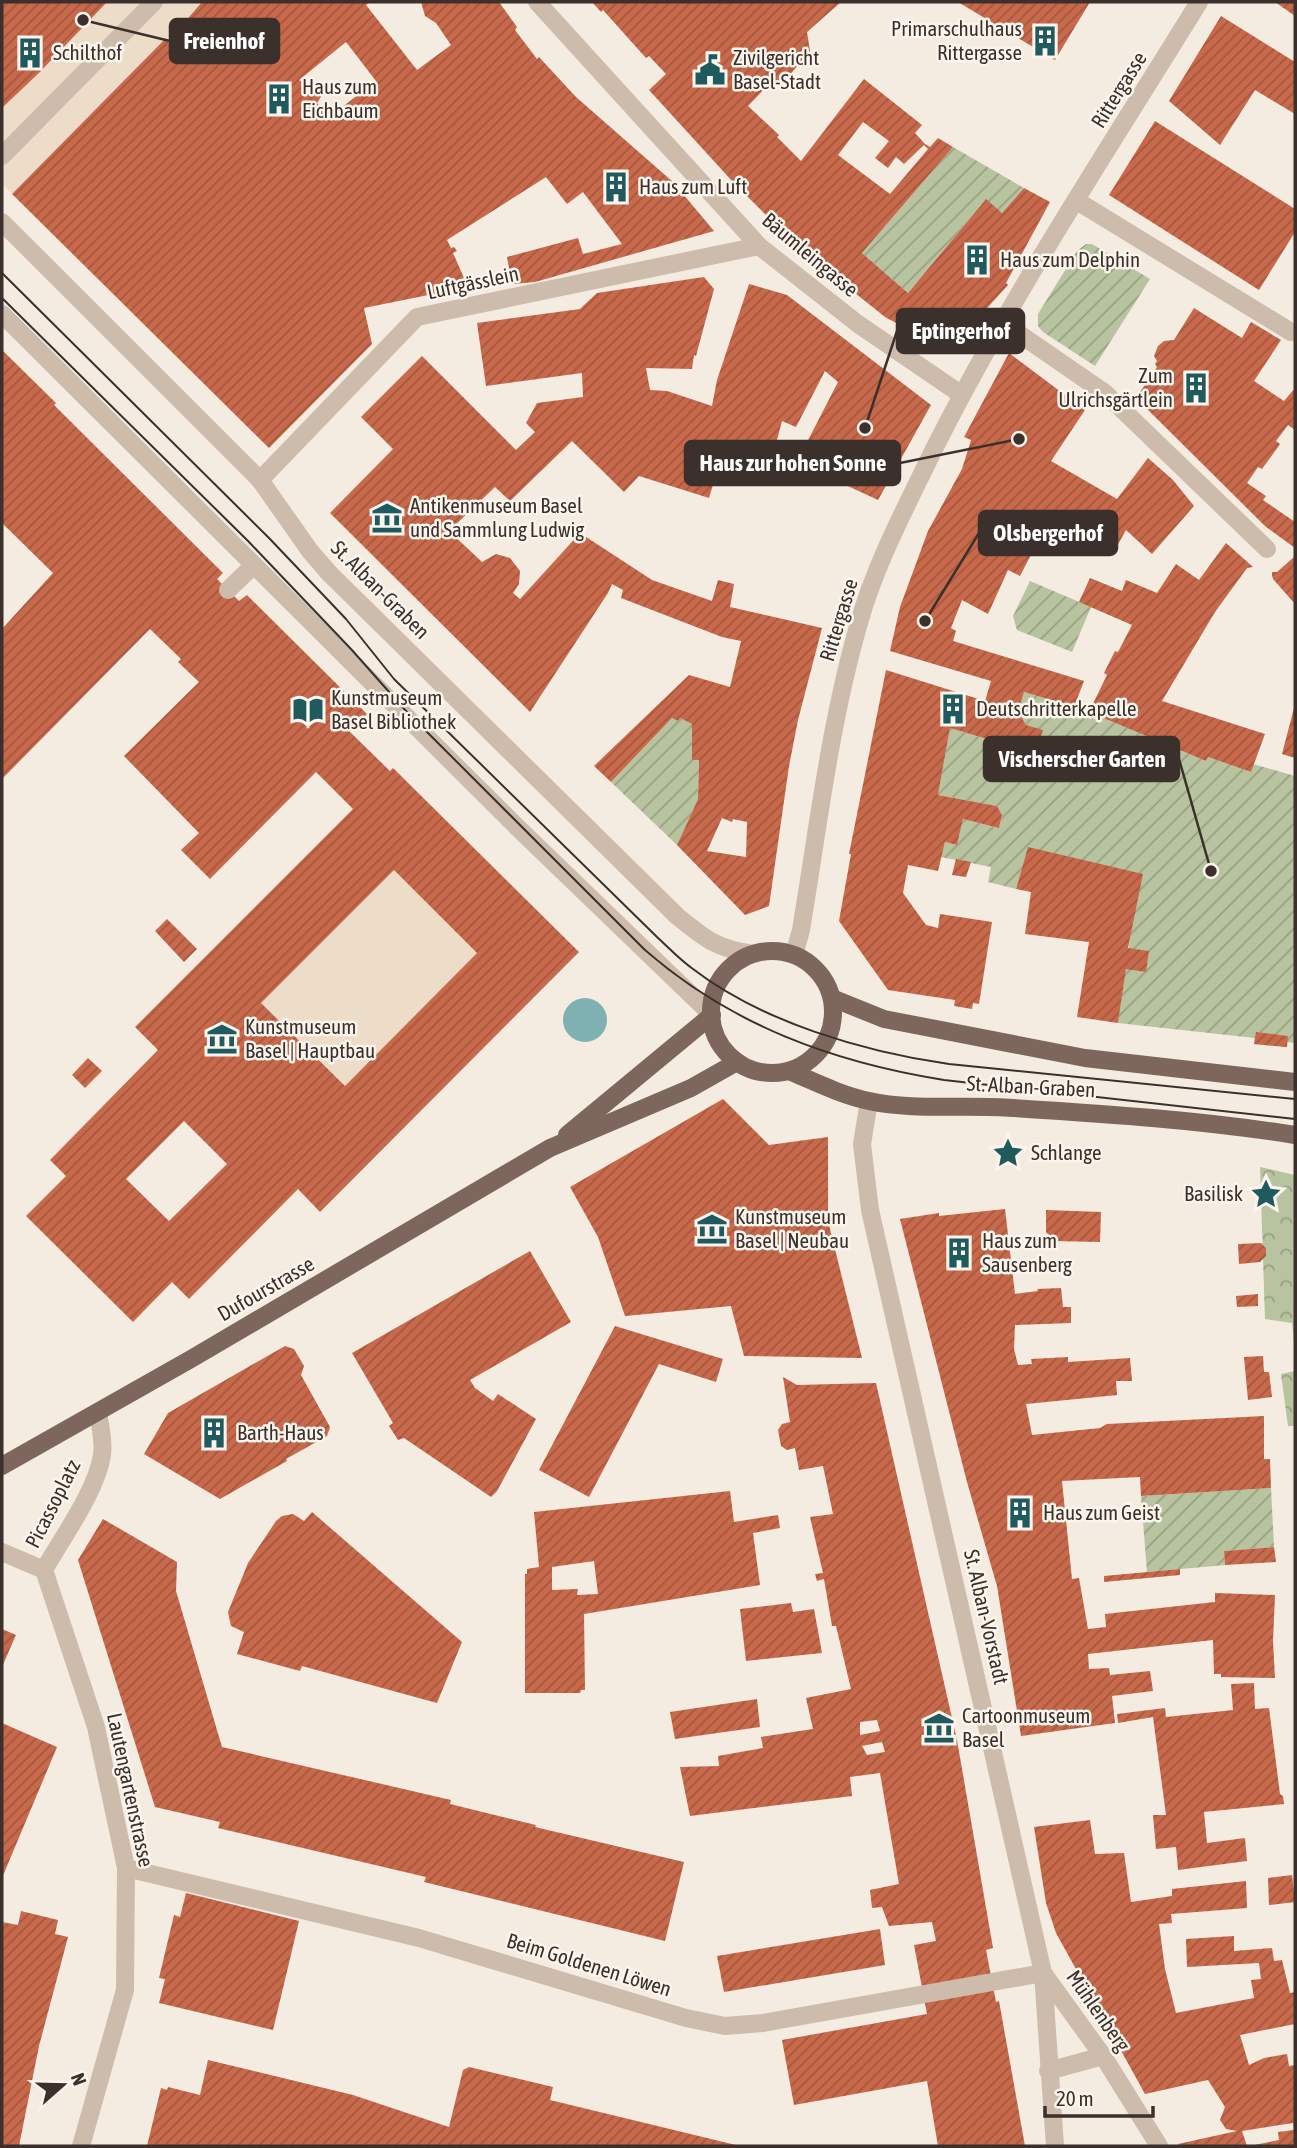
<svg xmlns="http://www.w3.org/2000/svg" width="1297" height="2148" viewBox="0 0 1297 2148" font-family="'Asap Condensed',sans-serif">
<defs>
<pattern id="park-crowns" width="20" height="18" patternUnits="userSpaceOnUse" patternTransform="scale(1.75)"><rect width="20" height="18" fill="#b8c4a0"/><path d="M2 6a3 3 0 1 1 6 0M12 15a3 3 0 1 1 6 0" fill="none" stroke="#97a083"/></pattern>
<pattern id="garden-furrows" width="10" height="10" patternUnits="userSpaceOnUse" patternTransform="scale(1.75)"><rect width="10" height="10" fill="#b8c4a0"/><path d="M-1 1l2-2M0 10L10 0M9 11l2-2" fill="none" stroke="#97a083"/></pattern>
<pattern id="building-hatch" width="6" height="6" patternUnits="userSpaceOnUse" patternTransform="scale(1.75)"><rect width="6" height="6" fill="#c8694b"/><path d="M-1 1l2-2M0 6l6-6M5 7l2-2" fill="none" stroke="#a4573f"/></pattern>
</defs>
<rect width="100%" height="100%" fill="#f4ebe1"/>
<!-- park -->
<g fill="url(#park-crowns)">
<path d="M1260,1167L1295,1175V1351L1292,1323L1265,1319Z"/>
<path d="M1295,1371V1426H1288L1281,1374Z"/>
</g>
<!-- garden -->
<g fill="url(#garden-furrows)">
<path d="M953,147L1024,188L1002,213L985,200L908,293L862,253Z"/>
<path d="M1086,244H1092L1150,279L1095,366L1043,332L1038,326V314L1077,251Z"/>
<path d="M1030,581L1091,607L1072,652L1017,630L1013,616Z"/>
<path d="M1024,692L1089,712L1206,761L1208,757L1251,772L1253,764L1295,776V1043L1287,1042V1047L1254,1044L1255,1038L1118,1023L1133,916L1026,856L1016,889L988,882L991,867L941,857L945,842L957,845L963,819L999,828L1002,815L997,806L938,795L950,728L1007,745L1021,739L1026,725L1018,711Z"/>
<path d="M672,718L678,721L680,718L692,724V759L699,760L698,799L677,845L611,782Z"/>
<path d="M1271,1488L1274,1547L1224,1551L1225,1565L1147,1572L1141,1496Z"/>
</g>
<!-- plaza -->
<g fill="#ecdcc8">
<path d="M107,2H202L182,24L188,32L173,47L165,39L12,194L2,183V108L39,74Z"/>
<path d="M394,870L477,953L345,1086L261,1003Z"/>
</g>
<!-- water -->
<circle fill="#7fb0b2" cx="585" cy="1020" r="22"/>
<!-- building -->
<g fill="url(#building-hatch)" fill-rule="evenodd">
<path d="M2,2H107L39,73L2,108Z"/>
<path d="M202,2H370L366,5L417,70L451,45L436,23L425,16L421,2H499L517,27L515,30L537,59L539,57L576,97L673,182L714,231L535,282L512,284L507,257L578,238L583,254L622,244L583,192L567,204L546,177L447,240L451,248L454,247L457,251L453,253L468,287L364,308L372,344L269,448L12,194L165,39L173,47L188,32L182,25ZM346,42L376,81L328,118L317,103L322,95L299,80Z"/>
<path d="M592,2H841L807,32L810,51L783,83L769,84L748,106L779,135L777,137L801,161L864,79L922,125L915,133L925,144L930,147L938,138L953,147L862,253L908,293L986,199L1002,213L1024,188L1050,202L1006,283L1008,285L948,351L885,317L800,249L733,182L649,90L666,74L649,56L646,58L603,10L601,12ZM863,122L889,141L875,158L888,168L896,157L904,164L924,145L928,149L890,194L838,155Z"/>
<path d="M958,2H1090L1055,60Z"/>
<path d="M1275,2H1295V16Z"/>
<path d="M1221,16L1295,62V114L1255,90L1220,145L1169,101Z"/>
<path d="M1155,121L1295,209V232L1259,290L1109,195Z"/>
<path d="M704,277L714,289L696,356L694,355L692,369L646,368L650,390L667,391L712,406L717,380L749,284L787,295L931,405L878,500L796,462L772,455L765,476L720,462L709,498L639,476L624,492L572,441L510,501L495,487L449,531L482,562L496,554L510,558L520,571L519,584L513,593L520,599L580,533L652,580L712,601L718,580L734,584L730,607L822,628L798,720L789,766L769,906L745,915L677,845L698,799L699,760H692V724L680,718L678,721L672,718L611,782L594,766L689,675L730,687L741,641L722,637L621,598L623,590L612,584L608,593L530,712L330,513L393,449L361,417L422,356L516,450L535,432L526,423L537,403L583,397L582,373L486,386L477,323L580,309L597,293ZM825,371L838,382L804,448L777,440L782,421L796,427ZM722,818L732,822L733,819L747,822L746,857L707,851Z"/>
<path d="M1194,308L1242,338L1251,322L1281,340L1254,381L1284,401L1295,388V430L1288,425L1276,441L1280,444L1278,447L1262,469L1258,467L1247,483L1266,496L1263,500L1295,522V548L1265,526L1136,398L1157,367L1155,364L1157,361L1154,356L1158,346L1164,341L1174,340Z"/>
<path d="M2,350L56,403L54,405L223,573L217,579L239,601L247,595L367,714L349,731L390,771L393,768L579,952L320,1212L298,1189L189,1299L172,1282L133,1322L26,1216L66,1176L50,1160L158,1050L135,1027L353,809L316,772L210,879L181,850L199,833L124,756L199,682L178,662L181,659L150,629L2,779V629L53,573L2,523ZM394,870L477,953L345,1086L261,1003ZM184,1121L227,1164L169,1221L126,1179Z"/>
<path d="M1009,353L1085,410L1051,461L1117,499L1148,458L1173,480L1194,506L1152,554L1126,530L1116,548L1084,529L1086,525L1065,512L1057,527L1048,522L1020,576L1008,570L988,614L962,600L951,628L956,631L953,641L1084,681L1074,707L1024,692L1018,711L1026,725L1043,730L1038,745L1021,739L1007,745L950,728L938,795L997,806L1002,815L999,828L963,819L957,845L945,842L938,871L908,865L903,893L926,925L938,928L940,914L992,922L979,1004L973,1003L972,1009L954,1006L955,1000L888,990L839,921L851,854H849L886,670L985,701L991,681L890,651L900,607L928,531L962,469L971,440L964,437Z"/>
<path d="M1226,543L1253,567L1247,568L1215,612L1162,701L1265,734L1251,772L1208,757L1206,761L1089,712L1107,675L1104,673L1115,651L1118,652L1132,625L1079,602L1090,578L1122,591L1126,580L1157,593L1176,564L1199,580Z"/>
<path d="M1294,557H1295V604L1273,579L1272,575V572H1277Z"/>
<path d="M1294,708H1295V758L1282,754Z"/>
<path d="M1028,847L1143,874L1128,948L1149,951L1146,972L1126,969L1118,1023L1077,1017L1089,942L1025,934L1031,892L1016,889Z"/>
<path d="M956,859L971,862L966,877L952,875Z"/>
<path d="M167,919L197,949L184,962L155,931Z"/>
<path d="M1256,1032L1288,1036L1287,1047L1254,1044Z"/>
<path d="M88,1058L102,1071L85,1088L72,1075Z"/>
<path d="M723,1099L769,1145L828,1137V1221L862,1358L744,1356L731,1306L625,1316L598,1237L570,1187Z"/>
<path d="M1005,1209L1015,1294L1038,1291L1037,1289L1061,1288L1063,1307H1071V1323L1015,1325L1014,1349L1018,1365L1032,1364L1031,1359L1068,1357V1362L1130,1358L1132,1381H1116L1117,1395L1026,1404L1032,1435L1100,1428L1107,1424L1264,1416V1459H1270L1271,1488L1141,1496L1140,1477L1062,1481L1072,1579L1079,1578L1088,1629L1106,1627L1105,1614L1215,1602V1593L1275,1595L1273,1641L1275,1678L1221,1677V1674H1214L1213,1640L1088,1654L1089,1669L1109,1668L1110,1675L1150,1671L1153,1691L1112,1696L1115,1723L1021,1736L997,1586L967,1482L900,1219L939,1213V1216Z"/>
<path d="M1046,1210L1101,1212L1100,1242L1054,1241L1046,1232Z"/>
<path d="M1261,1243L1266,1248V1256L1260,1262L1239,1264L1238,1244Z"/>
<path d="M530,1251L571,1322L470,1380L475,1388L493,1401L498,1394L536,1419L497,1491L491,1497L404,1438L398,1440L389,1426L393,1423L352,1353Z"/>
<path d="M1258,1294V1306L1237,1307L1236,1296Z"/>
<path d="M615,1326L723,1359L716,1382L659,1364L589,1497L539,1470Z"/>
<path d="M285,1346L294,1349L304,1366L301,1375L330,1427L327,1436L286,1459L287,1461L220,1499L144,1454L168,1413Z"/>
<path d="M1263,1356L1264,1372H1269L1272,1397L1248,1400L1244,1357Z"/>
<path d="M783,1377L797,1385L876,1383L957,1740L993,1948L986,1950L996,2002L999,2001L1025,2146H938L927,2081L794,2105L782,2040L927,2014L914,1945L936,1941L932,1922L889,1926L882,1907L872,1908L870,1890L899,1884L880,1773L850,1777L852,1796L690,1816L680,1767L719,1766L718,1756L763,1748L761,1737L813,1729L806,1698L851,1689L836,1626H832L824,1579L817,1581L815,1574L823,1573L810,1517L833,1514L823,1466L799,1470L795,1448L787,1450L781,1446L778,1430L782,1424L790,1422ZM877,1720L880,1731L860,1735V1722ZM882,1742L885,1752L867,1755L862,1746Z"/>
<path d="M730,1491L734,1522L778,1515L780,1528L753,1533L760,1585L584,1614L585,1690H581L580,1693H525V1574H527V1569L539,1567L534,1512ZM594,1561L598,1594L577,1595L578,1589L552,1590V1567Z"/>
<path d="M312,1512L462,1642L437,1703L302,1666L300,1671L237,1654L244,1632L231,1626L228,1612L248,1563L276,1521L282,1516L293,1514L304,1521Z"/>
<path d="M103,1519L177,1562L176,1591L222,1747L451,1800L450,1804L536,1825L535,1827L684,1862L665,1941L424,1882L426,1877L218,1828L220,1822L155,1807L78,1560Z"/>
<path d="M1274,1547L1276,1562L1225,1565L1224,1551Z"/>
<path d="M1180,1569V1575L1104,1582V1576Z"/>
<path d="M791,1603L793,1612L814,1609L822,1653L746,1661L740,1609Z"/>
<path d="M2,1629L16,1635L2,1667Z"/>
<path d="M1254,1683L1255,1709L1269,1708L1280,1794L1283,1796L1284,1804L1204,1812L1207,1843L1245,1838L1247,1861L1178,1870L1176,1847L1156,1849L1153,1815H1166L1153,1717L1118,1723L1117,1714L1165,1708L1166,1717L1233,1710L1231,1684Z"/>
<path d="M757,1699L760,1727L675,1739L670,1712Z"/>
<path d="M2,1723L57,1747L2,1878Z"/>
<path d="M1090,1820L1095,1854L1124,1853L1131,1902L1172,1896V1889L1246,1881L1247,1908L1171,1914L1172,1923L1159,1924L1165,1969L1176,2013L1254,1998L1251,1980L1261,1979L1259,1963L1187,1967L1186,1939L1234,1936V1951L1272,1948L1274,1961L1282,1960L1290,1993L1295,1992V2024L1240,2035L1249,2065L1264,2058L1287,2054L1289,2066L1295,2065V2146H1249L1279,2140L1278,2132L1294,2130L1293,2123L1242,2131L1247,2146H1179L1178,2144L1237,2131L1226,2129L1220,2120L1225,2107L1208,2080L1145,2094L1056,1933L1046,1903L1034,1827Z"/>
<path d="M1292,1875L1295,1902L1269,1905L1268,1878Z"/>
<path d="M186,1893L299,1921L273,2030L159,2003L165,1979L159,1978L174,1915L180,1917Z"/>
<path d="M21,1911L58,1920L55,1934L68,1937L39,2046L19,2146H2V1922L18,1925Z"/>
<path d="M880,1929L885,1965L724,1992L717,1956Z"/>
<path d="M208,2060L353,2095L449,2127L463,2070L469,2067L553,2087L550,2100L740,2146H147L161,2088L167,2090L168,2087L200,2095Z"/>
</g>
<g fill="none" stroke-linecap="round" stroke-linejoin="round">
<!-- minor -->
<g stroke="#cdbbac" stroke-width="18">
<path d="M537,2L759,246L858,324L962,395"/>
<path d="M2,156L154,2"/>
<path d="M1077,201L1291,332"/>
<path d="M2,222L260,480L310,551L329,573L677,916C705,939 717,949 754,954"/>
<path d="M2,314L517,827L712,1015"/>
<path d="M1002,322L1105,393L1267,549"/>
<path d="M260,480L417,317L759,246"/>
<path d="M228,590L254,565"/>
<path d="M794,955L801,930C818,828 830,723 859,623C875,565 906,507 932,453C1010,297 1108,150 1199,2"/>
<path d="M869,1101L862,1144L870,1210L1043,1973L1055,2146"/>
<path d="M2,1552L44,1570"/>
<path d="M44,1570L96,1727L126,1868L125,1990L81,2146"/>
<path d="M44,1570C62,1538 97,1490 102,1455C104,1440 100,1426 98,1412"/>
<path d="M126,1868L419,1938L686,2018L725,2026L763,2023L1043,1973"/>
<path d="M1043,1973L1103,2056L1159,2146"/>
<path d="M1048,2071L1103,2056"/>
</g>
<!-- major -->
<g stroke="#7d675c" stroke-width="18">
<circle cx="772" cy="1012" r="61"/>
<path d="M832,998L884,1019L1085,1058L1295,1082"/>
<path d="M789,1071C815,1082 841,1095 869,1101C914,1111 967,1104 1013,1108C1107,1114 1202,1120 1295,1135"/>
<path d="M567,1135L712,1015"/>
<path d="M2,1466L191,1359L550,1148L691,1088L737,1062"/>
</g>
<!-- tram -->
<g stroke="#3b302b" stroke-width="2">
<path d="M2,273L269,538L346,619L394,679L657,937C669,948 680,960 693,969C762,1022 864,1052 949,1064L1295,1099"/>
<path d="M2,298L248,541L351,649L406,711L645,950C731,1025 832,1062 944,1080L1295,1119"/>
</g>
</g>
<!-- icons -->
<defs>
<g id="building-bare" transform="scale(2.415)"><path d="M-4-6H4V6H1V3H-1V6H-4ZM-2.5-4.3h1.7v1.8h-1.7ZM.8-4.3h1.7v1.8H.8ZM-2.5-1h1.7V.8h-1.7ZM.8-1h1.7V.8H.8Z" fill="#1f5a5e" stroke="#fbf5ee" stroke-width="2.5" paint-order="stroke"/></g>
<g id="civic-bare" transform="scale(2.415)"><path d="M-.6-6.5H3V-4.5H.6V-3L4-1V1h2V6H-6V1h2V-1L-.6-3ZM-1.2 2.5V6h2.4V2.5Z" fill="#1f5a5e" stroke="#fbf5ee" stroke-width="2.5" paint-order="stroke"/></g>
<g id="museum-bare" transform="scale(2.415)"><path d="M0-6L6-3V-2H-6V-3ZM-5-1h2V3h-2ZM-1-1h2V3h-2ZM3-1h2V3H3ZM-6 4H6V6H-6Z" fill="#1f5a5e" stroke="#fbf5ee" stroke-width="2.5" paint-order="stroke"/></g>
<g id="library-bare" transform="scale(2.415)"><path d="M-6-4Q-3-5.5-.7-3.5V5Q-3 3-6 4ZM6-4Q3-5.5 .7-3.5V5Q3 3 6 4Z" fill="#1f5a5e" stroke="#fbf5ee" stroke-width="2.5" paint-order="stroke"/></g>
<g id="sight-bare" transform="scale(2.415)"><path d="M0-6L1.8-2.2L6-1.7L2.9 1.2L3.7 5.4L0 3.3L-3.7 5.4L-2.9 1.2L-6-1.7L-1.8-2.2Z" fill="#1f5a5e" stroke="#fbf5ee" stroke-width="2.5" paint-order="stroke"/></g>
</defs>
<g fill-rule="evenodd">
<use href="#building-bare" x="1045" y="41"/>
<use href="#building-bare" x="30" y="53"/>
<use href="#civic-bare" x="710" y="70"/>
<use href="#building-bare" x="279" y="99"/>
<use href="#building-bare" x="616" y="187"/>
<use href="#building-bare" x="977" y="260"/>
<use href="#building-bare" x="1196" y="388"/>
<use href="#museum-bare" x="387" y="518"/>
<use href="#building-bare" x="953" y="709"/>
<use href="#library-bare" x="308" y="710"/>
<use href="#museum-bare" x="222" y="1039"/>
<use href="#sight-bare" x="1008" y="1153"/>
<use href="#sight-bare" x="1266" y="1194"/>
<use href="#museum-bare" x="712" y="1229"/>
<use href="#building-bare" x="959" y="1253"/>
<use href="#building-bare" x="214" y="1433"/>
<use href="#building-bare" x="1020" y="1513"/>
<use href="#museum-bare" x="939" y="1728"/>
</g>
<g text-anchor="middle" stroke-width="5" stroke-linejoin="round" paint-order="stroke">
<!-- poi labels -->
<g font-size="21" fill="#3b302b" stroke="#fbf5ee" text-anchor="start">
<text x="1022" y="36" text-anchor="end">Primarschulhaus<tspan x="1022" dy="24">Rittergasse</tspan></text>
<text x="53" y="60">Schilthof</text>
<text x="733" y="65">Zivilgericht<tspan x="733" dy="24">Basel-Stadt</tspan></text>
<text x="302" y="94">Haus zum<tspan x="302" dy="24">Eichbaum</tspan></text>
<text x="639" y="194">Haus zum Luft</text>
<text x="1000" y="267">Haus zum Delphin</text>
<text x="1173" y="383" text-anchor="end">Zum<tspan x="1173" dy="24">Ulrichsgärtlein</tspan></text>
<text x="410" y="513">Antikenmuseum Basel<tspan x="410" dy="24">und Sammlung Ludwig</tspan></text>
<text x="331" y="705">Kunstmuseum<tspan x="331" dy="24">Basel Bibliothek</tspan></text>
<text x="976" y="716">Deutschritterkapelle</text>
<text x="245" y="1034">Kunstmuseum<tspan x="245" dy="24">Basel | Hauptbau</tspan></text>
<text x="1031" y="1160">Schlange</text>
<text x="1243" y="1201" text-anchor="end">Basilisk</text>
<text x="735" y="1224">Kunstmuseum<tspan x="735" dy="24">Basel | Neubau</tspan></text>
<text x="982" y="1248">Haus zum<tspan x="982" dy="24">Sausenberg</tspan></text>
<text x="237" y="1440">Barth-Haus</text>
<text x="1043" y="1520">Haus zum Geist</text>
<text x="962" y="1723">Cartoonmuseum<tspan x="962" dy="24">Basel</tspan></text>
</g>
<!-- street labels -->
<g font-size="21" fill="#3b302b" stroke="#fbf5ee">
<text transform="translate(1119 90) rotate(-58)" y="7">Rittergasse</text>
<text transform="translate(810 255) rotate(40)" y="7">Bäumleingasse</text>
<text transform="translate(473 283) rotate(-12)" y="7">Luftgässlein</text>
<text transform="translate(380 590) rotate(45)" y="7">St. Alban-Graben</text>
<text transform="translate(839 620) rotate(-73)" y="7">Rittergasse</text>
<text transform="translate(1031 1087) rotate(3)" y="7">St. Alban-Graben</text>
<text transform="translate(266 1289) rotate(-30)" y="7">Dufourstrasse</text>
<text transform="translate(53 1504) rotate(-63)" y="7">Picassoplatz</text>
<text transform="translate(986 1617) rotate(77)" y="7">St. Alban-Vorstadt</text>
<text transform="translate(130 1790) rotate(78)" y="7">Lautengartenstrasse</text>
<text transform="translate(589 1965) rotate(17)" y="7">Beim Goldenen Löwen</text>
<text transform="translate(1098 2011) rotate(55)" y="7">Mühlenberg</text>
</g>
</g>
<!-- callouts -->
<path fill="none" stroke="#3b302b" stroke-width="2.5" d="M83 20L170 41M865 428L897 331M1019 439L900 463M925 621L979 533M1211 871L1179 759"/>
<g fill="#3b302b" stroke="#fbf5ee" stroke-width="2.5">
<circle cx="83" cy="20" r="7"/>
<circle cx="865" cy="428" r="7"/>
<circle cx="1019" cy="439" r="7"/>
<circle cx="925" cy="621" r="7"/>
<circle cx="1211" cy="871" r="7"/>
</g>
<g fill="#3b302b" stroke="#3b302b" stroke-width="2.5">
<rect x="170" y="19" width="109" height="44" rx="7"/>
<rect x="897" y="309" width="127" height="44" rx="7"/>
<rect x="685" y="441" width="215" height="44" rx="7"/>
<rect x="979" y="511" width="138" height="44" rx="7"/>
<rect x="984" y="737" width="195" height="44" rx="7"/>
</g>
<g font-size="23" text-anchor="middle" font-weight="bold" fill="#fff">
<text x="224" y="49">Freienhof</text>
<text x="961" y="339">Eptingerhof</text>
<text x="793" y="471">Haus zur hohen Sonne</text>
<text x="1048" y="541">Olsbergerhof</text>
<text x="1082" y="767">Vischerscher Garten</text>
</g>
<!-- border -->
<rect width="1297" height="2148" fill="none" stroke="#3b302b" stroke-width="7"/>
<!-- north arrow -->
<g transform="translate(63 2085) rotate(70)" stroke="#fbf5ee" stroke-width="5" paint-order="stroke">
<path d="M0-5L12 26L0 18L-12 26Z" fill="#3b302b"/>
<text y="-10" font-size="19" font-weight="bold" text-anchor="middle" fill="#3b302b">N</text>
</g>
<!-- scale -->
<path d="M1045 2106v10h108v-10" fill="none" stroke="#3b302b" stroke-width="3.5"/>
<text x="1056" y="2106" font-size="21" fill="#3b302b" stroke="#fbf5ee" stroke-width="5" paint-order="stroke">20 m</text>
</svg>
